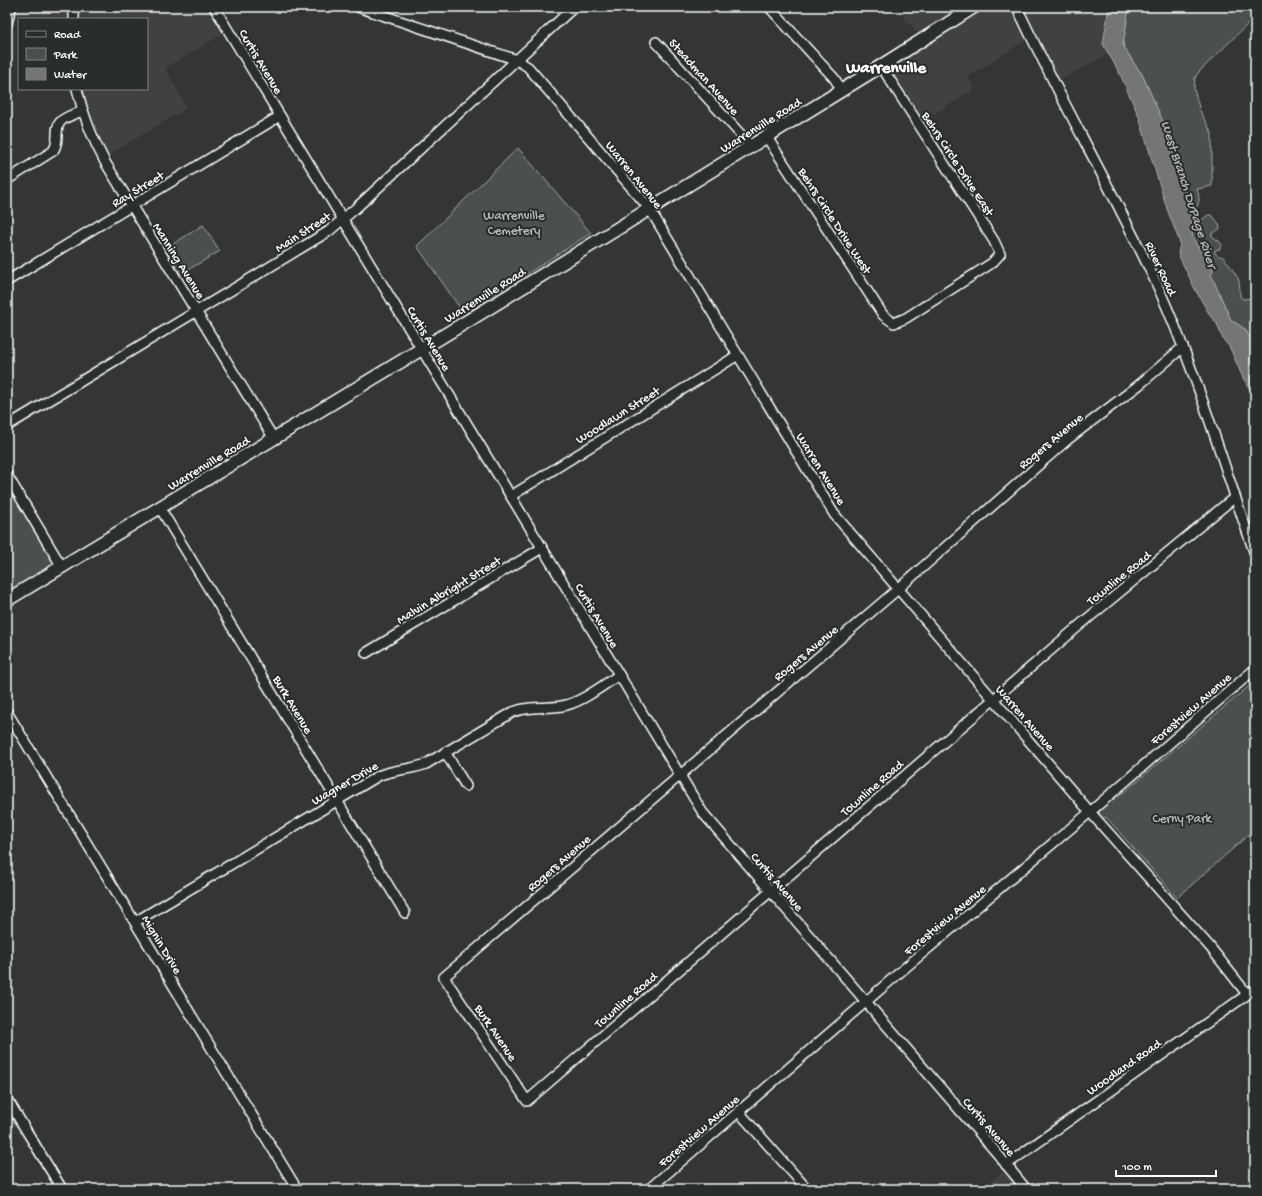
<svg xmlns="http://www.w3.org/2000/svg" width="1262" height="1196" viewBox="0 0 1262 1196" font-family="'Gochi Hand',sans-serif">
<rect width="100%" height="100%" fill="#333536"/>
<filter id="ink" filterUnits="userSpaceOnUse"><feTurbulence type="fractalNoise" baseFrequency=".025" numOctaves="2"/><feDisplacementMap in="SourceGraphic" scale="8" xChannelSelector="R" yChannelSelector="G"/><feConvolveMatrix kernelMatrix="1 2 1 2 8 2 1 2 1" color-interpolation-filters="sRGB"/></filter>
<g filter="url(#ink)">
<!-- built -->
<g fill="#404243">
<path d="M16,7H70V19L13,15Z"/>
<path d="M79,7H206L223,34L165,68L187,108L105,157L92,132L80,89H147V19H79Z"/>
<path d="M914,7H949L951,11L949,17L920,35L902,16Z"/>
<path d="M985,7H1109L1103,44L1108,54L1058,81L1035,34L968,77L975,89L921,122L886,68L957,22Z"/>
<path d="M1004,1170L1019,1189H982Z"/>
</g>
<!-- green -->
<g fill="#4c4f50" stroke="#a6a7a8">
<path d="M1129,7H1255V17L1198,73L1195,78L1194,89L1200,111L1212,133V186L1197,189C1200,199 1200,201 1195,211L1198,218L1202,220L1208,215H1212L1219,224L1220,229L1212,233V236L1220,242L1222,245L1220,249L1215,250V253L1217,255C1219,256 1220,256 1223,257C1226,259 1236,275 1238,278C1240,283 1240,292 1240,297L1243,299L1253,298L1255,294V348L1245,329L1231,320L1211,275V264L1207,260L1193,239L1190,214L1187,204L1184,175L1173,143L1165,127L1142,74L1135,65L1123,45Z"/>
<path d="M518,148L591,233L464,314L417,246Z"/>
<path d="M203,225L220,251L181,274L165,249Z"/>
<path d="M7,484L52,557L54,563L50,568L7,594Z"/>
<path d="M1255,681V829L1177,898L1106,817L1102,819L1099,816V810L1115,794L1118,797Z"/>
</g>
<!-- water -->
<path fill="#737576" stroke="#abacad" d="M1109,7H1129L1123,45L1135,65L1142,74L1181,162L1184,175L1187,204L1190,214L1193,239L1207,260L1213,265V272L1211,275L1231,320L1245,329L1255,348V404L1252,393L1243,378L1230,348L1223,339L1217,324L1211,317L1196,291L1178,254L1180,243L1167,209L1141,124L1140,119L1119,72L1103,44Z"/>
<g fill="none" stroke-linecap="round" stroke-linejoin="round">
<!-- stream -->
<path stroke="#abacad" stroke-width="2" d="M777,1189H789"/>
<!-- minor casing -->
<g stroke="#fff" stroke-width="12">
<g id="minor">
<path d="M214,7L703,813L995,1151L1026,1189"/>
<path d="M358,7L517,60L528,67L649,208L834,514L1090,812L1210,947L1247,994"/>
<path d="M769,7L834,78L842,90"/>
<path d="M1017,7C1061,102 1114,192 1158,287C1197,373 1223,465 1255,554"/>
<path d="M74,19V7"/>
<path d="M7,24L10,11L12,7"/>
<path d="M656,42L744,138L750,146"/>
<path d="M77,89C83,115 92,138 105,162L274,439"/>
<path d="M766,136L883,315L894,323L906,318L992,263L1000,254L994,241L881,66"/>
<path d="M7,180L53,151C61,140 53,129 61,121C67,116 75,114 82,111"/>
<path d="M7,281L280,116"/>
<path d="M1183,347L1139,385L1067,440L898,589L444,977L527,1101L1081,624L1235,497"/>
<path d="M7,426L329,231L356,208L574,7"/>
<path d="M7,475L62,567"/>
<path d="M511,496L738,355"/>
<path d="M160,508L405,913"/>
<path d="M366,653L542,548"/>
<path d="M7,712L297,1189"/>
<path d="M445,752L466,786"/>
<path d="M135,922L378,776C394,769 411,770 426,764L513,712C531,705 544,709 562,706C581,703 603,685 619,675"/>
<path d="M7,1099L62,1189"/>
<path d="M739,1112L807,1189"/>
<path d="M1006,1165L1255,989"/>
<path d="M649,1189L906,967L1090,812L1255,669"/>
</g>
</g>
<!-- major casing -->
<g stroke="#fff" stroke-width="15">
<path id="major" d="M7,600L471,319L881,66L974,7"/>
</g>
<!-- minor -->
<use href="#minor" stroke="#2a2d2e" stroke-width="9"/>
<!-- major -->
<use href="#major" stroke="#2a2d2e" stroke-width="12"/>
</g>
</g>
<g text-anchor="middle" stroke-width="4" stroke-linejoin="round" paint-order="stroke">
<!-- street labels -->
<g font-size="13" fill="#fff" stroke="#2a2d2e">
<text transform="translate(262 61) rotate(59)" y="5">Curtis Avenue</text>
<text transform="translate(705 76) rotate(48)" y="5">Steadman Avenue</text>
<text transform="translate(760 124) rotate(-32)" y="5">Warrenville Road</text>
<text transform="translate(959 163) rotate(57)" y="5">Behrs Circle Drive East</text>
<text transform="translate(635 174) rotate(51)" y="5">Warren Avenue</text>
<text transform="translate(137 188) rotate(-31)" y="5">Ray Street</text>
<text transform="translate(836 220) rotate(57)" y="5">Behrs Circle Drive West</text>
<text transform="translate(302 231) rotate(-33)" y="5">Main Street</text>
<text transform="translate(180 260) rotate(58)" y="5">Manning Avenue</text>
<text transform="translate(1162 268) rotate(65)" y="5">River Road</text>
<text transform="translate(484 294) rotate(-32)" y="5">Warrenville Road</text>
<text transform="translate(430 338) rotate(59)" y="5">Curtis Avenue</text>
<text transform="translate(617 414) rotate(-32)" y="5">Woodlawn Street</text>
<text transform="translate(1050 440) rotate(-40)" y="5">Rogers Avenue</text>
<text transform="translate(208 462) rotate(-31)" y="5">Warrenville Road</text>
<text transform="translate(822 468) rotate(58)" y="5">Warren Avenue</text>
<text transform="translate(1118 577) rotate(-39)" y="5">Townline Road</text>
<text transform="translate(448 589) rotate(-31)" y="5">Malvin Albright Street</text>
<text transform="translate(598 615) rotate(59)" y="5">Curtis Avenue</text>
<text transform="translate(805 652) rotate(-40)" y="5">Rogers Avenue</text>
<text transform="translate(294 704) rotate(59)" y="5">Burk Avenue</text>
<text transform="translate(1190 708) rotate(-41)" y="5">Forestview Avenue</text>
<text transform="translate(1026 717) rotate(49)" y="5">Warren Avenue</text>
<text transform="translate(344 782) rotate(-30)" y="5">Wagner Drive</text>
<text transform="translate(871 787) rotate(-41)" y="5">Townline Road</text>
<text transform="translate(558 862) rotate(-41)" y="5">Rogers Avenue</text>
<text transform="translate(778 881) rotate(49)" y="5">Curtis Avenue</text>
<text transform="translate(944 919) rotate(-40)" y="5">Forestview Avenue</text>
<text transform="translate(163 944) rotate(59)" y="5">Mignin Drive</text>
<text transform="translate(625 999) rotate(-41)" y="5">Townline Road</text>
<text transform="translate(497 1032) rotate(56)" y="5">Burk Avenue</text>
<text transform="translate(1123 1066) rotate(-35)" y="5">Woodland Road</text>
<text transform="translate(990 1126) rotate(49)" y="5">Curtis Avenue</text>
<text transform="translate(698 1130) rotate(-41)" y="5">Forestview Avenue</text>
</g>
<!-- park labels -->
<g font-size="13" fill="#b7b9b9" stroke="#2a2d2e">
<text x="514" y="219">Warrenville<tspan x="514" dy="15">Cemetery</tspan></text>
<text x="1182" y="822">Cerny Park</text>
</g>
<!-- water labels -->
<g font-size="14" font-style="italic" fill="#b2b3b4" stroke="#2a2d2e">
<text transform="translate(1190 194) rotate(72)" y="5">West Branch DuPage River</text>
</g>
<!-- district labels -->
<g font-size="17" font-weight="bold" fill="#fff" stroke="#2a2d2e">
<text x="886" y="72">Warrenville</text>
</g>
</g>
<!-- margin -->
<rect width="1262" height="1196" fill="none" stroke="#2a2d2e" stroke-width="24"/>
<rect x="12" y="12" width="1238" height="1172" fill="none" stroke="#fff" stroke-width="1.5" filter="url(#ink)"/>
<!-- legend -->
<rect x="18" y="18" width="130" height="72" fill="#2a2d2e" stroke="#7f8182"/>
<rect x="26" y="31" width="20" height="6" fill="#2a2d2e" stroke="#7f8182"/>
<text x="54" y="38" font-size="12" fill="#ffffff">Road</text>
<rect x="26" y="48" width="20" height="12" fill="#4c4f50" stroke="#7f8182"/>
<text x="54" y="58" font-size="12" fill="#ffffff">Park</text>
<rect x="26" y="68" width="20" height="12" fill="#737576" stroke="#7f8182"/>
<text x="54" y="78" font-size="12" fill="#ffffff">Water</text>
<!-- scale -->
<path d="M1116 1170v6h100v-6" fill="none" stroke="#ffffff" stroke-width="2"/>
<text x="1122" y="1170" font-size="12" fill="#ffffff" stroke="#2a2d2e" stroke-width="3" paint-order="stroke">100 m</text>
</svg>
